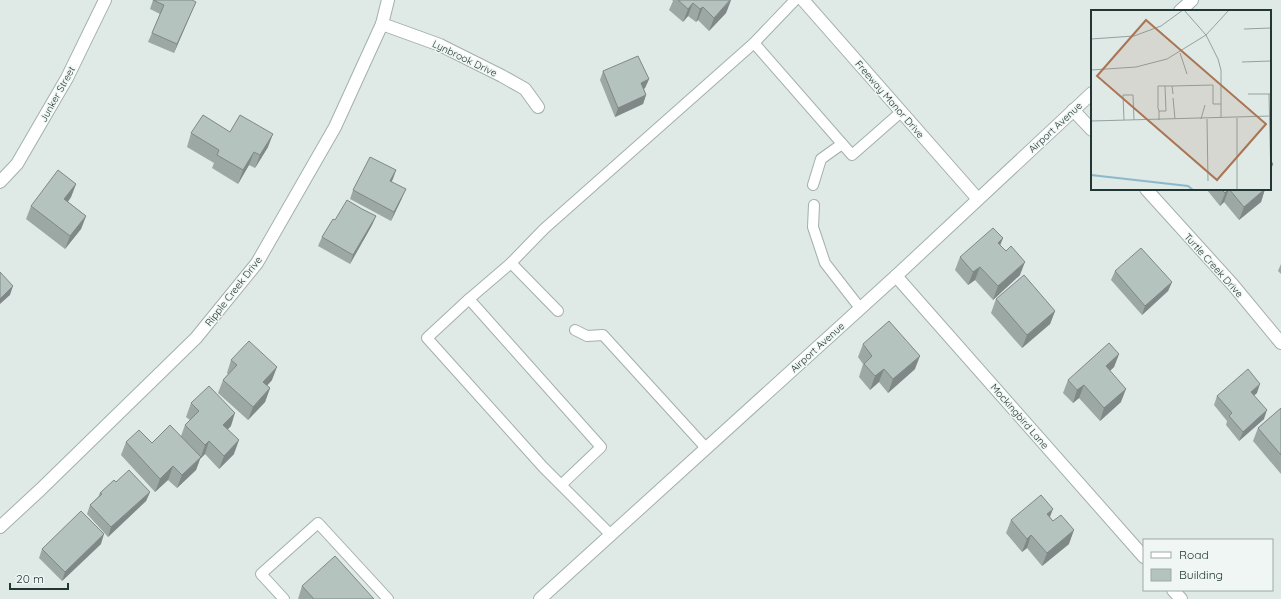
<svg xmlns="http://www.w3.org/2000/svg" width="1281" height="599" viewBox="0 0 1281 599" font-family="Quicksand,sans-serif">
<rect width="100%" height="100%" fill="#dfe9e6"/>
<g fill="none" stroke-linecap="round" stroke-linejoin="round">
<!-- service casing -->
<g stroke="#a3b0ad" stroke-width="12">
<g id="service">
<path d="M754,43L795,0"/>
<path d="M813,185L821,159L842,144"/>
<path d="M814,205L813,227L825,263L860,308"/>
<path d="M511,263L544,229L754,43L852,155L901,112"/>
<path d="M469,299L511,263L558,311"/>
<path d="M575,330L587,336L603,335L706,448"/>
<path d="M561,485L601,447L469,299L427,338L543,467L611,535"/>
<path d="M284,599L261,574L318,523L388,599"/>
</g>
</g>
<!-- minor casing -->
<g stroke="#a3b0ad" stroke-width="14">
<g id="minor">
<path d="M803,0L977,198"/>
<path d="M382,24L440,45L502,76L525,89L538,107"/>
<path d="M1073,110L1092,130"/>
<path d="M0,182L17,164L67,78L105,0"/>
<path d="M1146,189L1233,285L1281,343"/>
<path d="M896,276L1144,557"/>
<path d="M0,527L40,490L196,338L257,263L335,127L382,24L388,0"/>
<path d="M1173,590L1181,599"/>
</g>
</g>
<!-- tertiary casing -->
<g stroke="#a3b0ad" stroke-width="14">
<g id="tertiary">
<path d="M1180,11L1192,0"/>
<path d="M540,599L896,276L1092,93"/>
</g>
</g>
<!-- service -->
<use href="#service" stroke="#fff" stroke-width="10"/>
<!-- minor -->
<use href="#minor" stroke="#fff" stroke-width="12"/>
<!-- tertiary -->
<use href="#tertiary" stroke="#fff" stroke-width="12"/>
</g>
<!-- wall -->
<g fill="#9ca8a4">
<path d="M153,0L196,2L192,11L174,53L148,42L160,14L150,9Z"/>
<path d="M672,0H731L726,13L709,31L698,20L696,22L688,16L683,22L669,10L673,1Z"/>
<path d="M603,71L649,79L645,88L644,89L646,95L643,104L615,117L600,80Z"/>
<path d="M230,132L268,147L255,168L249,165L238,184L212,168L214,163L187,147L191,133Z"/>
<path d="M396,170L391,182L402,198L391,221L350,199L353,190Z"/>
<path d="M76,184L71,197L68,202L86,216L81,229L65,249L26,219L31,206Z"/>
<path d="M1207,189H1265L1261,202L1239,220L1224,202L1220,206L1207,190Z"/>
<path d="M362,209L376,216L372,225L350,264L318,246L322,237L335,220Z"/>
<path d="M1000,245L1020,275L993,300L975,280L968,285L955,270L960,257Z"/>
<path d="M1281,264V274L1278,271Z"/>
<path d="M1115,271L1172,282L1168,291L1142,315L1111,280Z"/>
<path d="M996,299L1055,311L1050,324L1022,348L991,313Z"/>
<path d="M863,344L915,369L888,393L879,382L870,390L859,377L863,364L858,357Z"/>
<path d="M1119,354L1114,367L1110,371L1121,402L1100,421L1079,398L1073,403L1063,393L1068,380Z"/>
<path d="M231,360L272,380L267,386L270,388L265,402L248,420L218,393L223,380L228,374L227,373Z"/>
<path d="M1257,393L1254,395L1264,419L1239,441L1226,425L1227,421L1214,405L1217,396Z"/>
<path d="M191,403L231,426L228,429L234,454L219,469L205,454L200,459L196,470L177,488L168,480L155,492L121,455L126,442L152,443L181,436L185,425L190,420L186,417Z"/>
<path d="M1281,408V474L1253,441L1258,428Z"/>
<path d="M116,482L150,492L146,501L108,537L87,514L90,505L98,497L100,493Z"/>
<path d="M1050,517L1069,544L1042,566L1027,548L1022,552L1006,533L1011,520Z"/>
<path d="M101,544L62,581L39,558L42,549Z"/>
<path d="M302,586L374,599H298Z"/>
</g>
<!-- shaded-wall -->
<g fill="#7f8886">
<path d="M731,0L726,13L709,31L714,18Z"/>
<path d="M196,2L192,11L174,53L177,44Z"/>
<path d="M693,3L688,16L683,22L688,9Z"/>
<path d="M703,7L698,20L696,22L700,9Z"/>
<path d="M649,79L645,88L638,92L641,83Z"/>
<path d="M646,95L643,104L615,117L618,108Z"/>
<path d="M273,134L268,147L255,168L260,155Z"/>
<path d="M254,152L249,165L238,184L243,170Z"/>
<path d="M1273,164L1270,173V167Z"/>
<path d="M396,170L393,179L387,190L390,181Z"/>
<path d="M76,184L71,197L60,212L64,199Z"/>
<path d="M406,189L402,198L391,221L394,212Z"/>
<path d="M1229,189L1224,202L1220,206L1225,193Z"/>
<path d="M1265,189L1261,202L1239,220L1244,207Z"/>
<path d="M86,216L81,229L65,249L70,236Z"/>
<path d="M376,216L372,225L350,264L353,255Z"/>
<path d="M1003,238L998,251V243Z"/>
<path d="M1025,262L1020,275L993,300L998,286Z"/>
<path d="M980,267L975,280L968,285L973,272Z"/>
<path d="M1172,282L1168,291L1142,315L1145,306Z"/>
<path d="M13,286L10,295L0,304V299Z"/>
<path d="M1055,311L1050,324L1022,348L1027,335Z"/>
<path d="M1119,354L1114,367L1101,379L1106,366Z"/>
<path d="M920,356L915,369L888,393L893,379Z"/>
<path d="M277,367L272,380L258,395L263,382Z"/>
<path d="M884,369L879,382L870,390L875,376Z"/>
<path d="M1260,384L1257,393L1248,401L1251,392Z"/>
<path d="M1084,385L1079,398L1073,403L1077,390Z"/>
<path d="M270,388L265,402L248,420L253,407Z"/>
<path d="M1126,389L1121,402L1100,421L1104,408Z"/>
<path d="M1267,410L1264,419L1239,441L1243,432Z"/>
<path d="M235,413L231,426L219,438L223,425Z"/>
<path d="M239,440L234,454L219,469L224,456Z"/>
<path d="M209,441L205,454L200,459L196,470L177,488L182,475L201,457L205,445Z"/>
<path d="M173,466L168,480L155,492L160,479Z"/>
<path d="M150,492L146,501L108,537L111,527Z"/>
<path d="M1053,509L1048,522L1047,514Z"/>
<path d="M1074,530L1069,544L1042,566L1047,553Z"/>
<path d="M104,534L101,544L62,581L65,572Z"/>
<path d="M1031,535L1027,548L1022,552L1027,539Z"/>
</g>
<!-- building -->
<g fill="#b5c3bf" stroke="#7f8886">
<path d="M153,0H192L196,2L177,44L152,33L164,5Z"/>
<path d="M678,0H730L714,18L703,7L700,9L693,3L688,9Z"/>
<path d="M638,56L649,79L641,83L646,95L618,108L603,71Z"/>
<path d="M203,115L230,132L240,115L273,134L260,155L254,152L243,170L217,155L219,150L191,133Z"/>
<path d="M370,157L396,170L390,181L406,189L394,212L353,190Z"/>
<path d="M1270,160L1273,164L1270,167Z"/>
<path d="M58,170L76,184L64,199L86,216L70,236L31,206Z"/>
<path d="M1221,189H1265L1244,207L1229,189L1225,193Z"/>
<path d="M347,200L362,209L376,216L353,255L322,237L333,219L335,220Z"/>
<path d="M993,228L1003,238L998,243L1006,251L1011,246L1025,262L998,286L980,267L973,272L960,257Z"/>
<path d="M1141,248L1172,282L1145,306L1115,271Z"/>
<path d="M0,272L13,286L0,299Z"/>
<path d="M1024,275L1055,311L1027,335L996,299Z"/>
<path d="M889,321L920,356L893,379L884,369L875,376L864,364L872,356L863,344Z"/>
<path d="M249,341L277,367L263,382L270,388L253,407L223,380L237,365L231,360Z"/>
<path d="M1109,343L1119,354L1106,366L1126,389L1104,408L1084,385L1077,390L1068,380Z"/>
<path d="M1248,369L1260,384L1251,392L1267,410L1243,432L1229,416L1232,413L1217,396Z"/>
<path d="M209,386L235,413L223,425L239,440L224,456L209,441L205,445L185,425L199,411L191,403Z"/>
<path d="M1281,408V455L1258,428Z"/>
<path d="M170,425L201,457L182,475L173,466L160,479L126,442L139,430L152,443Z"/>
<path d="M129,470L150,492L111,527L90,505L102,494L100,493L114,480L116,482Z"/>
<path d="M1041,495L1053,509L1047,514L1053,521L1061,515L1074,530L1047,553L1031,535L1027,539L1011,520Z"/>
<path d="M81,511L104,534L65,572L42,549Z"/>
<path d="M335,556L374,599H314L302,586Z"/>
</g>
<g text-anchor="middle" stroke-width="3" stroke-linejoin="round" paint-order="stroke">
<!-- street labels -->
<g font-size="10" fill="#223734" stroke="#eff6f3">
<text transform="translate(465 58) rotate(26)" y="4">Lynbrook Drive</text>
<text transform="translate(57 94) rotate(-61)" y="4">Junker Street</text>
<text transform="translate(890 99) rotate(49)" y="4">Freeway Manor Drive</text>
<text transform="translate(1055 127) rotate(-43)" y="4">Airport Avenue</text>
<text transform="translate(1214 265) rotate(48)" y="4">Turtle Creek Drive</text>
<text transform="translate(233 291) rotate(-52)" y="4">Ripple Creek Drive</text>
<text transform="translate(817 347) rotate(-42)" y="4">Airport Avenue</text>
<text transform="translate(1020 416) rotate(49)" y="4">Mockingbird Lane</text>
</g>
</g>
<!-- overview -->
<g transform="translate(1091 10)">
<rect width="180" height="180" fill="#dfe9e6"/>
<path fill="none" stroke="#8cb9c9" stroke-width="2" d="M0,165L97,176L102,180"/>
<path fill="none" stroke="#93a29f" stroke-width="1" d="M93,0L115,25L127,49L130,60V108M153,19L180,18M0,29L43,26L70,16L92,0M89,43L96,64M151,52L180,51M0,60L45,57L76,49L115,25L138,0M74,76H81L82,84M81,76L122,75V94H130M157,84H180M178,84L180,171M82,88L84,109M68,101H75L74,76H67V98L68,101V110M110,109L114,95M116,109L117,171M33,110L32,85H42L43,110M0,111L180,106M146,180V108"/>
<path fill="#aa7554" fill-opacity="0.15" stroke="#aa7554" stroke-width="2" d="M55,10L175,114L126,170L6,66Z"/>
<rect width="180" height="180" fill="none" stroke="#223734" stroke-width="2"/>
</g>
<!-- legend -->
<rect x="1143" y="539" width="130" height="52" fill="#eff6f3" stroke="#9daaa7"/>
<rect x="1151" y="552" width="20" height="6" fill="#ffffff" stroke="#9daaa7"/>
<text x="1179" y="559" font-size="12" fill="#223734">Road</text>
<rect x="1151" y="569" width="20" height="12" fill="#b5c3bf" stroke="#9daaa7"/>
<text x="1179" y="579" font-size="12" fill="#223734">Building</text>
<!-- scale -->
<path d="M10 583v6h58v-6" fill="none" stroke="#223734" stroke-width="2"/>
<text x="16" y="583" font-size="12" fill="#223734" stroke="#eff6f3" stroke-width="3" paint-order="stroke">20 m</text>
</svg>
